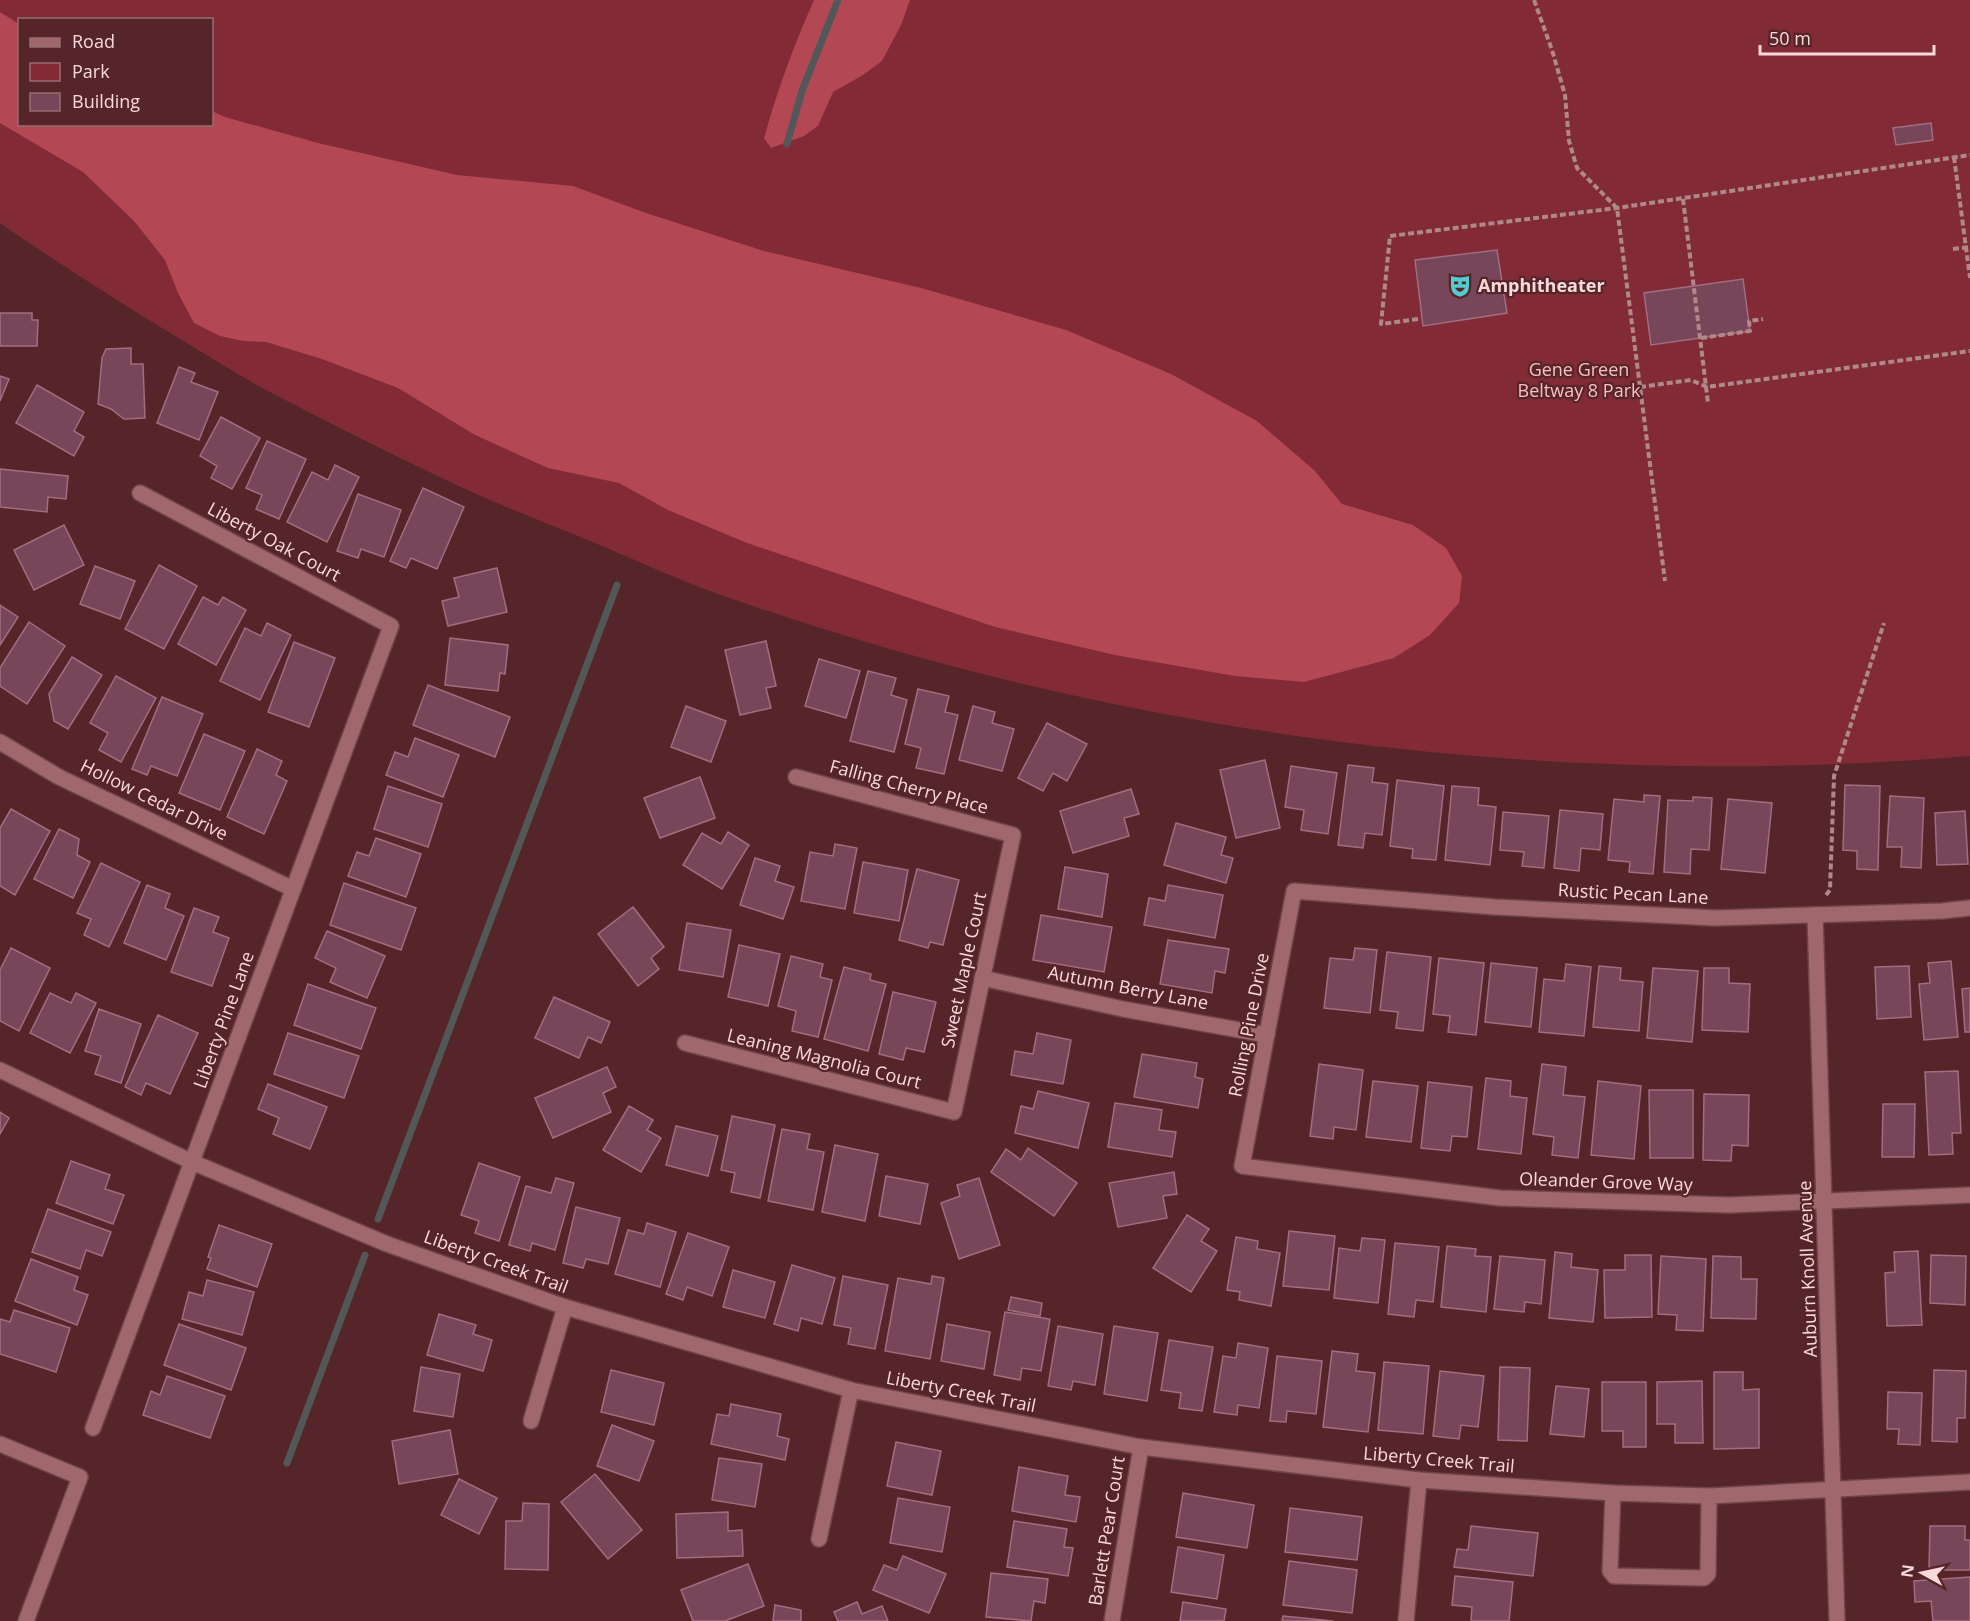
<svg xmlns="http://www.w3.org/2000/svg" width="1970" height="1621" viewBox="0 0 1970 1621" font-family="'Open Sans',sans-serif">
<rect width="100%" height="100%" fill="#552529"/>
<!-- green -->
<path fill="#832a37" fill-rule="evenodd" d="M0,0H1970V756C1550,791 1121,736 724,596C678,580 633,559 588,540C546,523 504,507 463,488C397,457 331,424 266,390C238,375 212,358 185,342C122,304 61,265 0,223ZM20,20H212V124H20Z"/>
<!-- forest -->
<g fill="#b34754">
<path d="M814,0H910L901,25L882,61L863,75L833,92L818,126L804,136L771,148L764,138C777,91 794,45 814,0Z"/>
<path d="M0,12L19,24L20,124H212V111L225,117L318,143L457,175L573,186L646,213L764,251L921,288L1066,330L1171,374L1257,421L1315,471L1342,504L1413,525L1446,548L1462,576L1459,603L1430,635L1394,658L1304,682L1235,676L1115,655L995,627L747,543L668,510L619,483L548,468L475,435L398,388L322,359L266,342L243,341L220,336L194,323L178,293L165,260L134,221L83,172L0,123Z"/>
</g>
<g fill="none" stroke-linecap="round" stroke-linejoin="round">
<!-- stream -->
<g stroke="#525858" stroke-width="7">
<path d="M787,144L802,91L838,0"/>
<path d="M378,1219L617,585"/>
<path d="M287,1463L365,1255"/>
</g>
</g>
<!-- building -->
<g fill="#774658" stroke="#a26d81" stroke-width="1.5">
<path d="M1931,123L1933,140L1896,145L1893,128Z"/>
<path d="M1497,250L1507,313L1423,326L1415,260Z"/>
<path d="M1743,279L1750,331L1651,345L1644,293Z"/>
<path d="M0,313H32V320H38L37,346H0Z"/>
<path d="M131,348V364H143L145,418L124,419L111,409L98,404L102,358L106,349Z"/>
<path d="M179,367L195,373L191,382L218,392L199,440L157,423Z"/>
<path d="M0,376L9,379L0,401Z"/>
<path d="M37,385L84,412L74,431L84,437L74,456L16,423Z"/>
<path d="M221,417L260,438L232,489L211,478L217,466L200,456Z"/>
<path d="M267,441L306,459L279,519L256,509L262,495L246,488Z"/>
<path d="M335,465L359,477L327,542L287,522L312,472L328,480Z"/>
<path d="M0,469L68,476L66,499L48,497L47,512L0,507Z"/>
<path d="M423,488L464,507L437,569L411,558L406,568L390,561Z"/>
<path d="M358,494L401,510L384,557L361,549L358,558L337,551Z"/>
<path d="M64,525L84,565L34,590L14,550Z"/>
<path d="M159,565L197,586L164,649L125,629Z"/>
<path d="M95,566L135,581L120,619L80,604Z"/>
<path d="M497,568L507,612L448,626L442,601L459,597L454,578Z"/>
<path d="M203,597L218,605L223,597L246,610L216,665L178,644Z"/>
<path d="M0,605L18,617L0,645Z"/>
<path d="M29,622L65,646L27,704L0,686V668Z"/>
<path d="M267,623L291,635L260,700L220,681L245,628L261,636Z"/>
<path d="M450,638L508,645L505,674L500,673L498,691L445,685Z"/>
<path d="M766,641L776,686L766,688L771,708L740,715L725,650Z"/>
<path d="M294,642L335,658L309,727L268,712Z"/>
<path d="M72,657L102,675L68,729L54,721L49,694Z"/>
<path d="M819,659L860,671L846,718L805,706Z"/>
<path d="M868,671L896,678L891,695L907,700L894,752L850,741Z"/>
<path d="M116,676L156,698L121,762L99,750L108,733L90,723Z"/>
<path d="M428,685L510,717L495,757L413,725Z"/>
<path d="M918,689L949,696L945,712L958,715L944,774L916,768L921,748L905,744Z"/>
<path d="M162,697L203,714L177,776L151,766L147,775L132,769Z"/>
<path d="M686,706L726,721L711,762L671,747Z"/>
<path d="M973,706L995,712L992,723L1014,729L1002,771L959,760Z"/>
<path d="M1047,723L1087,744L1067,781L1053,773L1043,791L1018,778Z"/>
<path d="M204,734L245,751L220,810L179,793Z"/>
<path d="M415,738L459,755L443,797L386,775L395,752L408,757Z"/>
<path d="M257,749L282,761L276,775L287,781L264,834L227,817Z"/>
<path d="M1265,760L1280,828L1236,838L1220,770Z"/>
<path d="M1348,765L1374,768L1372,782L1388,784L1382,835L1365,833L1363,848L1338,845Z"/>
<path d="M1291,766L1337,773L1328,834L1301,830L1304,810L1285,807Z"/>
<path d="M700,777L715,818L660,838L644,798Z"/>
<path d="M1397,780L1444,786L1436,860L1412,858L1413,849L1390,846Z"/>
<path d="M1845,785L1880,786L1878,870L1857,869V851L1843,850Z"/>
<path d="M388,786L442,804L428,847L374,829Z"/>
<path d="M1452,786L1479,788L1478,805L1496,807L1490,865L1445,860Z"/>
<path d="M1131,789L1139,814L1124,818L1129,836L1073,853L1060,811Z"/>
<path d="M1644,795L1660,796L1653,874L1629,872L1630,862L1608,860L1614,799L1644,802Z"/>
<path d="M1890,796L1924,798L1921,868L1901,867L1902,847H1887Z"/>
<path d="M1693,797L1712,798L1709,850L1691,849L1690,874L1664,872L1668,800L1693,801Z"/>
<path d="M1728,799L1772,803L1765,873L1721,869Z"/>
<path d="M11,809L50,831L15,895L0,886V828Z"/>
<path d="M1560,810L1603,814L1600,850L1581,848L1579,871L1554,868Z"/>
<path d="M1965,811L1968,864L1937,865L1935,813Z"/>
<path d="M1503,812L1549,816L1544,868L1522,866L1524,852L1500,850Z"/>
<path d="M1176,823L1226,837L1221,855L1233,858L1226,883L1164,865Z"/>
<path d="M59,829L79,839L77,855L90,862L73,898L34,879Z"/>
<path d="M728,832L749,845L722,889L683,865L702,833L721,844Z"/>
<path d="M376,838L421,854L406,897L348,876L357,852L369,856Z"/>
<path d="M835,844L857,848L845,909L801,901L810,852L833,856Z"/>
<path d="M755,858L780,866L775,881L794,887L783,919L740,905Z"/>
<path d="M863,862L908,870L899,921L854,913Z"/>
<path d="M101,863L140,882L109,947L84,935L91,919L77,913Z"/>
<path d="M1065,867L1108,874L1102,917L1058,909Z"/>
<path d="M917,869L959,880L943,945L930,942L928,948L899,940Z"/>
<path d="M344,883L416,908L401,950L330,925Z"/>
<path d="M147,885L170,894L165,908L184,916L166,960L124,943Z"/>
<path d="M1168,885L1223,895L1215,938L1144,925L1149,898L1165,901Z"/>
<path d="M633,907L664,947L651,958L659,969L638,986L598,934Z"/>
<path d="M194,908L219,917L213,932L229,938L212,986L171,972Z"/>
<path d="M1041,915L1112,927L1104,972L1033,960Z"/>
<path d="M687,923L731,930L723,977L679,970Z"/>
<path d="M327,931L385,956L367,998L330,982L336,968L315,958Z"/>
<path d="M1168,940L1229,949L1225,973L1215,971L1212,993L1160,984Z"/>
<path d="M739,945L780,954L768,1006L728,997Z"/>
<path d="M11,948L50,968L19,1031L0,1021V970Z"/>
<path d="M1355,948L1377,950L1370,1013L1324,1008L1330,958L1353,960Z"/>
<path d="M1387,952L1431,957L1423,1031L1396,1028L1398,1012L1380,1010Z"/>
<path d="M791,956L823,964L820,977L832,980L818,1037L792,1031L796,1011L778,1006Z"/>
<path d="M1439,958L1484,963L1476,1035L1448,1032L1450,1016L1433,1014Z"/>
<path d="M1951,961L1958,1037L1924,1040L1919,984L1930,983L1928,963Z"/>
<path d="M1491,963L1537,968L1531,1027L1485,1022Z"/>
<path d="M1566,964L1591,967L1584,1036L1539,1032L1544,979L1564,981Z"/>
<path d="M1599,966L1621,968L1620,980L1643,982L1639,1031L1593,1027Z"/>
<path d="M1909,966L1911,1017L1877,1019L1875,967Z"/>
<path d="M844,967L871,974L870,980L886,984L868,1051L824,1039Z"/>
<path d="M1653,968L1698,971L1692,1042L1647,1038Z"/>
<path d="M1704,968H1729V983L1750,984L1748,1032L1702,1030Z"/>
<path d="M308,984L376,1008L361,1049L294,1025Z"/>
<path d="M1970,988V1032H1965L1962,989Z"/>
<path d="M893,992L936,1002L924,1052L906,1048L903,1060L879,1054Z"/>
<path d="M50,993L71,1003L76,993L96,1003L70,1053L30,1033Z"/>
<path d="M554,997L610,1022L601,1043L588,1037L579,1058L535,1038Z"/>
<path d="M99,1009L141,1024L121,1083L95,1074L101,1056L85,1051Z"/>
<path d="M158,1015L198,1033L170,1094L146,1083L141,1095L125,1087Z"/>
<path d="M288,1033L359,1056L344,1098L274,1074Z"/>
<path d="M1037,1033L1071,1040L1063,1084L1011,1075L1015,1051L1033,1054Z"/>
<path d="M1142,1054L1197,1063L1195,1077L1203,1079L1198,1108L1134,1097Z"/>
<path d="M1319,1064L1363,1070L1356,1130L1334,1127L1333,1139L1310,1136Z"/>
<path d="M1542,1064L1566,1067L1563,1095L1585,1097L1578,1158L1552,1155L1554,1137L1533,1134Z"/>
<path d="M607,1067L616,1087L603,1093L611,1112L553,1138L535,1098Z"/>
<path d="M1958,1071L1961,1133H1952L1953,1154L1929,1155L1925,1072Z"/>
<path d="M1486,1078L1511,1081L1510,1096L1527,1098L1521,1154L1478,1149Z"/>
<path d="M1373,1081L1418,1086L1411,1142L1366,1137Z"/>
<path d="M1598,1081L1641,1086L1634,1159L1591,1155Z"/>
<path d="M1428,1082L1472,1087L1467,1137L1452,1136L1450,1151L1421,1148Z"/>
<path d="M268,1084L327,1107L310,1149L273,1134L279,1118L258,1109Z"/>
<path d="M1649,1090H1693V1158H1650Z"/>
<path d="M1038,1091L1089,1103L1078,1148L1015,1133L1021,1106L1033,1109Z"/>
<path d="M1704,1094L1749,1095L1748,1146L1732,1145L1731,1161L1703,1160Z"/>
<path d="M1115,1103L1162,1110L1159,1130L1176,1132L1172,1157L1108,1147Z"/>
<path d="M1883,1104H1915L1914,1157H1882Z"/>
<path d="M629,1106L653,1120L647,1130L661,1138L641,1172L603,1150Z"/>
<path d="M0,1112L9,1118L0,1134Z"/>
<path d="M732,1116L775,1125L760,1198L731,1192L735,1173L721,1170Z"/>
<path d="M676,1126L718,1136L708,1176L666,1165Z"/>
<path d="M782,1129L810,1134L807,1149L824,1152L813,1210L768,1201Z"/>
<path d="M835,1145L878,1154L865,1221L822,1212Z"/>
<path d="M1028,1148L1077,1183L1054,1216L991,1172L1006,1149L1021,1160Z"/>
<path d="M71,1161L110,1175L105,1189L124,1195L113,1224L56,1203Z"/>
<path d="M479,1163L520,1177L499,1241L475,1233L479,1221L461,1215Z"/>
<path d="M1174,1172L1177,1194L1163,1196L1167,1218L1118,1227L1109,1183Z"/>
<path d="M886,1176L928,1184L920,1224L879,1216Z"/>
<path d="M556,1178L574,1183L555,1250L532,1243L530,1251L509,1245L526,1186L551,1193Z"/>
<path d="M979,1178L1000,1245L959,1259L941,1203L960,1196L957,1185Z"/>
<path d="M576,1207L620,1218L608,1264L586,1259L583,1268L563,1263Z"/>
<path d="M48,1209L111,1232L102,1256L86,1250L80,1269L32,1252Z"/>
<path d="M1187,1215L1209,1229L1201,1241L1217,1251L1191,1292L1153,1268Z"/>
<path d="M647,1223L676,1232L660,1287L615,1274L628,1230L644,1234Z"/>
<path d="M219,1225L272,1244L257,1287L207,1269L211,1258L208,1257Z"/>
<path d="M1289,1231L1335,1236L1329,1290L1283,1286Z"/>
<path d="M688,1233L729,1247L712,1296L687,1287L683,1300L666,1294Z"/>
<path d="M1236,1237L1258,1241L1257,1249L1280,1253L1271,1306L1239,1300L1240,1292L1227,1290Z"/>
<path d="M1362,1238L1385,1240L1378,1303L1334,1298L1339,1248L1360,1251Z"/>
<path d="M1395,1243L1439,1247L1433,1302L1416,1300L1414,1317L1388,1314Z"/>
<path d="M1447,1246L1476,1249L1475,1256L1491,1257L1486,1312L1441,1307Z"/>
<path d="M1918,1251L1922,1325L1887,1326L1885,1273L1895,1272L1894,1252Z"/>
<path d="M1555,1252L1572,1254L1571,1267L1598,1270L1593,1322L1549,1318Z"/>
<path d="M1625,1255H1651L1652,1317L1605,1318L1604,1270H1625Z"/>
<path d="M1931,1255L1966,1256L1965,1305L1930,1303Z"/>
<path d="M1500,1256L1545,1260L1541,1304L1525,1302L1524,1312L1494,1309Z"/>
<path d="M1661,1256L1706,1259L1703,1331L1676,1330L1677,1315L1658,1314Z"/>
<path d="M1713,1256L1741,1257V1279H1757L1756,1319L1711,1318Z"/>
<path d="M31,1259L78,1277L74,1290L88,1295L77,1325L15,1301Z"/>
<path d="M792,1265L835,1278L822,1324L801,1318L798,1331L774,1324Z"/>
<path d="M733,1270L775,1282L765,1318L723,1307Z"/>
<path d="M843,1276L888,1285L875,1349L848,1344L851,1328L834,1325Z"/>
<path d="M932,1276L944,1278L930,1359L885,1351L898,1278L931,1284Z"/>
<path d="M207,1280L254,1292L242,1335L182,1319L189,1292L203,1296Z"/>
<path d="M1011,1297L1042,1303L1040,1316L1008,1310Z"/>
<path d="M14,1310L70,1328L56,1372L0,1354V1319L10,1322Z"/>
<path d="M1005,1312L1050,1319L1041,1371L1022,1368L1020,1380L994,1375Z"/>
<path d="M439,1314L476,1325L473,1334L492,1340L483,1371L427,1355Z"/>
<path d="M179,1324L246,1348L231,1390L164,1365Z"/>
<path d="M947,1324L990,1332L984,1369L941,1361Z"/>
<path d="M1058,1326L1103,1334L1095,1385L1073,1381L1071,1390L1048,1386Z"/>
<path d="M1114,1326L1158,1333L1147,1401L1104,1394Z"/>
<path d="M1169,1340L1213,1347L1202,1411L1179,1408L1181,1393L1161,1390Z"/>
<path d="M1238,1343L1268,1348L1259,1408L1238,1405L1237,1415L1214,1412L1223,1356L1236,1358Z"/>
<path d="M1332,1351L1358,1354L1356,1371L1375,1373L1368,1432L1323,1427Z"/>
<path d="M1277,1356L1322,1361L1316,1414L1287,1411L1286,1422L1270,1421Z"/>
<path d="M1384,1362L1429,1366L1423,1434L1378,1430Z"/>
<path d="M421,1367L460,1374L453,1417L414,1411Z"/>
<path d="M1500,1367L1530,1368L1527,1441L1498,1440Z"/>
<path d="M611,1370L664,1383L654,1425L601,1412Z"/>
<path d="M1934,1370L1966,1371L1965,1418H1957V1442L1932,1441Z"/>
<path d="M1440,1371L1484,1376L1478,1427L1461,1425L1459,1439L1433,1436Z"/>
<path d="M1714,1372H1743V1390L1759,1389V1448L1714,1449Z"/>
<path d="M167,1376L225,1396L210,1438L143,1415L151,1391L160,1395Z"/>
<path d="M1702,1381L1703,1443H1675V1424H1657V1382Z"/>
<path d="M1602,1382H1646V1447H1623V1431H1602Z"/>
<path d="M1556,1386L1589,1389L1584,1437L1550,1434Z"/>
<path d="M1888,1392L1922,1393L1920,1445L1898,1444L1899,1429H1887Z"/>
<path d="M731,1404L781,1414L777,1436L789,1439L785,1460L711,1444L717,1414L729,1416Z"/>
<path d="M612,1425L654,1441L639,1481L597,1466Z"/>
<path d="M450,1430L458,1474L399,1484L392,1441Z"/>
<path d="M896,1442L941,1451L932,1495L887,1486Z"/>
<path d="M719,1458L762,1464L755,1507L712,1500Z"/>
<path d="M1019,1467L1068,1476L1065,1495L1080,1497L1076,1522L1012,1511Z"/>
<path d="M595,1474L642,1530L608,1559L561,1502Z"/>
<path d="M459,1479L497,1498L479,1534L441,1515Z"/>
<path d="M1183,1493L1254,1505L1247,1548L1176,1537Z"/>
<path d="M898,1498L950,1507L942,1552L890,1543Z"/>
<path d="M523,1503L549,1504L548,1570L505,1569L506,1521H522Z"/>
<path d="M1290,1508L1362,1517L1357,1560L1285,1552Z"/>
<path d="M728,1512V1531L742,1530L743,1556L677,1558L676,1514Z"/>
<path d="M1014,1521L1067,1529L1064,1547L1073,1548L1068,1576L1007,1567Z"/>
<path d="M1471,1526L1538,1533L1533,1576L1454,1567L1457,1549L1468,1550Z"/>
<path d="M1930,1526H1965V1540H1970V1570H1929Z"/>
<path d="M1178,1547L1224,1555L1217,1599L1171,1592Z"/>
<path d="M903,1556L946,1574L929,1613L873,1590L884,1565L897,1570Z"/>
<path d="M1289,1561L1357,1570L1352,1613L1283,1605Z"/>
<path d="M748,1564L764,1606L725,1621H693L681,1590Z"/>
<path d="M991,1573L1048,1579L1045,1603L1034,1601L1031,1621L986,1617Z"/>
<path d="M1455,1576L1513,1582L1509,1621H1471L1472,1607L1452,1605Z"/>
<path d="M1970,1577V1621H1933L1931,1601L1915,1602L1914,1581Z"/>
<path d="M857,1602L862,1614L882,1606L888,1621H838L834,1612Z"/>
<path d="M1183,1602L1226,1609L1224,1621H1180Z"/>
<path d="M775,1605L801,1610V1621H773Z"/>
<path d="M1283,1616L1333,1621H1282Z"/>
</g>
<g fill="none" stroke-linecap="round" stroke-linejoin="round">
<!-- minor casing -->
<g stroke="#6e444a" stroke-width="18">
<g id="minor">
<path d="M0,742L59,777L293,889"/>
<path d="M1970,908L1942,911L1716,918L1495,907L1294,891L1242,1166L1500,1198L1729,1205L1970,1195"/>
<path d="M1815,915L1837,1621"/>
<path d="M982,978L1123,1009L1267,1035"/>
<path d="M685,1043L954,1112L1013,835L796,777"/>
<path d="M0,1070L192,1162L387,1244L565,1307L851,1390L1141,1447L1419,1480L1613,1493L1709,1496L1970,1482"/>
<path d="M531,1421L565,1307"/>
<path d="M93,1428L391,626L140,493"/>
<path d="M0,1444L80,1477L26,1621"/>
<path d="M1613,1493L1610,1571L1614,1576L1704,1578L1708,1574L1709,1496"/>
<path d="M819,1539L851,1390"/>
<path d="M1112,1621L1141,1447"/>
<path d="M1406,1621L1419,1480"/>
</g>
</g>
<!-- path -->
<g stroke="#af888a" stroke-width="4" stroke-dasharray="6 3" stroke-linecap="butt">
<path d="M1534,0L1552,50L1565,95L1569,141L1577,168L1617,208L1665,581"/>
<path d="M1954,157L1970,278"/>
<path d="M1683,199L1708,403"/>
<path d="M1953,249L1970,247"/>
<path d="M1418,319L1381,324L1390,236L1617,208L1970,155"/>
<path d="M1701,338L1750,331L1749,321L1763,319"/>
<path d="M1640,387L1691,380L1707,387L1970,351"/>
<path d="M1826,895L1830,890L1834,776L1884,623"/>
</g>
<!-- minor -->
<use href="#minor" stroke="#a0686c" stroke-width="15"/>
</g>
<!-- icons -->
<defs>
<g id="theatre-bare" transform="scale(1.8)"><path d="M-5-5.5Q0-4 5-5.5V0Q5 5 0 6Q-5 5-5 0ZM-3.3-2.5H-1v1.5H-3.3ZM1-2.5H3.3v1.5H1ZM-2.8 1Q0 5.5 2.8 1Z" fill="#52cdcd" stroke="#552529" stroke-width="2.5" paint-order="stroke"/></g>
</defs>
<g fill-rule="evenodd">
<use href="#theatre-bare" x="1460" y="286"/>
</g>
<g text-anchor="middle" stroke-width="4.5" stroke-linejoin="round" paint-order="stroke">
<!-- poi labels -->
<g font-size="18" font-weight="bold" fill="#fad9da" stroke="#552529" text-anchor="start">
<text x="1478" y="292">Amphitheater</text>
</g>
<!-- park labels -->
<g font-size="18" fill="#fabfc2" stroke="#552529">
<text x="1579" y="376">Gene Green<tspan x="1579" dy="21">Beltway 8 Park</tspan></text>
</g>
<!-- street labels -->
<g font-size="18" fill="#fad9da" stroke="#552529">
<text transform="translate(274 542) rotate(28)" y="6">Liberty Oak Court</text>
<text transform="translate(909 787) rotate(15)" y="6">Falling Cherry Place</text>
<text transform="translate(154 800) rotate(26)" y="6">Hollow Cedar Drive</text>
<text transform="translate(1633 894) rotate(3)" y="6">Rustic Pecan Lane</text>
<text transform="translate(964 970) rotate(-78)" y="6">Sweet Maple Court</text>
<text transform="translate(1128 988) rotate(11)" y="6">Autumn Berry Lane</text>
<text transform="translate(224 1020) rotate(-70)" y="6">Liberty Pine Lane</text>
<text transform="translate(1249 1025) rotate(-79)" y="6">Rolling Pine Drive</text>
<text transform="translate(824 1059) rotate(14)" y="6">Leaning Magnolia Court</text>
<text transform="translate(1606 1182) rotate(2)" y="6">Oleander Grove Way</text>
<text transform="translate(496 1262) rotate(20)" y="6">Liberty Creek Trail</text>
<text transform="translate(1808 1269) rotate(-92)" y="6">Auburn Knoll Avenue</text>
<text transform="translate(961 1392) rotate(11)" y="6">Liberty Creek Trail</text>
<text transform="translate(1439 1460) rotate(5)" y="6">Liberty Creek Trail</text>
<text transform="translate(1107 1531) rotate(-81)" y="6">Barlett Pear Court</text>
</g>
</g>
<!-- legend -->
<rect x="18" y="18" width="195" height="108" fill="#552529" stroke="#976d70" stroke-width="1.5"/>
<rect x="30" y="38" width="30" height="9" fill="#a0686c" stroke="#976d70" stroke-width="1.5"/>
<text x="72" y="48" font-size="18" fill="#fad9da">Road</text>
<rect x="30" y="63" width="30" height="18" fill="#832a37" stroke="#976d70" stroke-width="1.5"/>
<text x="72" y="78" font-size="18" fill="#fad9da">Park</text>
<rect x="30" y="93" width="30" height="18" fill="#774658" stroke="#976d70" stroke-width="1.5"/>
<text x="72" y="108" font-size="18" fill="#fad9da">Building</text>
<!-- north arrow -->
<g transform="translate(1922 1573) rotate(278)" stroke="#552529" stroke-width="4.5" paint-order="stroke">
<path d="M0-4.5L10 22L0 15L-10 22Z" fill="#fad9da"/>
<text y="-9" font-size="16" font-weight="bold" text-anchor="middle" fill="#fad9da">N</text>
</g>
<!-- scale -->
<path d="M1760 45v9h174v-9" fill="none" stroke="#fad9da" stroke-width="3"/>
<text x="1769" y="45" font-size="18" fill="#fad9da" stroke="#552529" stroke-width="4.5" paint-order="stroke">50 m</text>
</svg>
